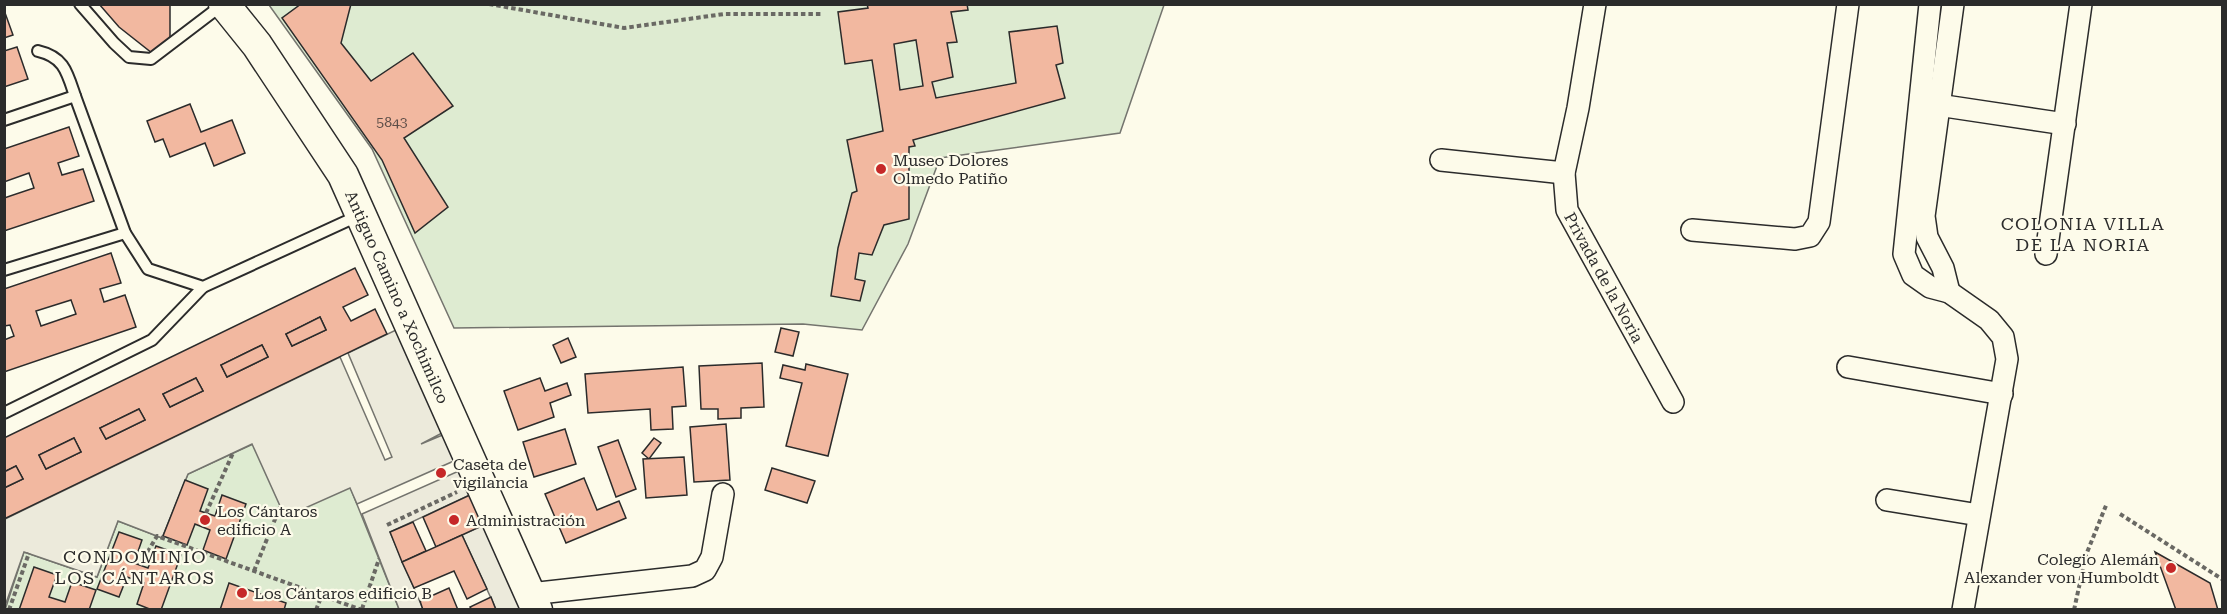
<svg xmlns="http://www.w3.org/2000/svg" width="2227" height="614" viewBox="0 0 2227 614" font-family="'Roboto Serif',serif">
<rect width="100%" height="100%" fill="#fdfbea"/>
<!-- green -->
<g fill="#deebd1" stroke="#74746e" stroke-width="1.5">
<path d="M269,5H1164L1120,133L940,158L908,244L862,330L803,324L454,328L372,149Z"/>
<path d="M253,444L350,487L399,609L5,610L24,552L97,577L118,521L162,538L188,474Z"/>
</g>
<!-- parking -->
<g fill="#eceadb" stroke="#74746e" stroke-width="1.5">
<path d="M398,329L444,432L421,444L445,434L456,460L357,504L350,488L285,517L252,444L188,474L162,538L118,521L97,577L24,552L5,606V519L340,357L385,460L392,457L348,353Z"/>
<path d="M461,470L472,494L390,532L423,609H399L362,514Z"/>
<path d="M486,524L523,609H496L462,535Z"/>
</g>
<!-- building -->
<g fill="#f2b8a0" stroke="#2b2b2b" stroke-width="1.5" fill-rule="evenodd">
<path d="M99,4H170V38L152,53L119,27Z"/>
<path d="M301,4H351L341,43L371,81L413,53L453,106L404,138L448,207L415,233L382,160L282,18Z"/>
<path d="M867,4H967L968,10L951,12L957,42L947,43L953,77L932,82L936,98L1016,83L1009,32L1057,26L1063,63L1056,65L1065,98L913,140L915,146L909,147V219L884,225L872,255L859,253L855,279L865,281L860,301L831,296L838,248L852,193L857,191L847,140L883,131L872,60L845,64L838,12L868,8ZM916,40L923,86L900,90L894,44Z"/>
<path d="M4,10L13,35L4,38Z"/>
<path d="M17,47L28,79L4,87V51Z"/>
<path d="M190,104L201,132L232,120L245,153L214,166L205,143L170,157L163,139L155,142L147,121Z"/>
<path d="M69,127L79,156L58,163L62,175L83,169L94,201L4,231V198L34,188L29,173L4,182V149Z"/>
<path d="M111,253L121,283L100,289L104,302L125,295L136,327L4,372V340L14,336L10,325L4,326V289ZM71,300L76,314L41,326L36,311Z"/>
<path d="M355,268L368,295L343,307L351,321L375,309L387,334L4,519V488L23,479L16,466L4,472V438ZM320,317L326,330L292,346L286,334ZM262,345L268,357L227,377L221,365ZM196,378L203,391L170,407L163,394ZM139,409L145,420L106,439L100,428ZM74,438L81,452L46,469L39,455Z"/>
<path d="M320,317L326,330L292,346L286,334Z"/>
<path d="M781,328L799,332L793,356L775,352Z"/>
<path d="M568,338L576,357L561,363L553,345Z"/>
<path d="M262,345L268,357L227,377L221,365Z"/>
<path d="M762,363L764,407L741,408V418L718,419V409H701L699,366Z"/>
<path d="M806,364L848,374L828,456L786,446L802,383L780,378L783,365L805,370Z"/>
<path d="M683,367L686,406L672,407L673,429L651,430L650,409L588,413L585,374Z"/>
<path d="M196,378L203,391L170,407L163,394Z"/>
<path d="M540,378L545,391L567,383L571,395L550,403L554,417L518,430L504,391Z"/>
<path d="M139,409L145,420L106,439L100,428Z"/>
<path d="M726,424L730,480L694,482L690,427Z"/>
<path d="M565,429L576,464L534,477L523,442Z"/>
<path d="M74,438L81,452L46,469L39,455Z"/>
<path d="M654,438L661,443L649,459L642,453Z"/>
<path d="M618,440L636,489L616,497L598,447Z"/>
<path d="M684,457L687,495L646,498L643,459Z"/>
<path d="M16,466L23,479L4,488V472Z"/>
<path d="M772,468L815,481L807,503L765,490Z"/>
<path d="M584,478L597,510L619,501L626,518L566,543L545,494Z"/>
<path d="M185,480L208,489L200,511L215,516L222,495L246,504L226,559L203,550L210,530L195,524L187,545L163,536Z"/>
<path d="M472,494L486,524L436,547L423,517Z"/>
<path d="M413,522L426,551L402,562L390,532Z"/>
<path d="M119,532L142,540L134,563L148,568L156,546L181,555L161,610H152L137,604L144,583L127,577L119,597L97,589Z"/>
<path d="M462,535L487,589L467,599L454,571L414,588L402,562Z"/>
<path d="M2155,552L2210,583L2218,610H2176Z"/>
<path d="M34,567L57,575L49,597L65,602L72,582L96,590L89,610H19Z"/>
<path d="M229,583L286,603L284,610H220Z"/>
<path d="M449,588L458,610H423L420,601Z"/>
<path d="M491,597L496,610H472L470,607Z"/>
</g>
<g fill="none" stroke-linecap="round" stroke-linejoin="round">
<!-- lane casing -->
<g stroke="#2b2b2b" stroke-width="14">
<g id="lane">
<path d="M80,4L114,43L129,57L151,59L222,5"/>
<path d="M38,51C64,57 67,72 75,96"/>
<path d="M4,120L75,96L125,233L148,269L203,287L360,215"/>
<path d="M4,270L125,233"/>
<path d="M4,413L152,340L203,287"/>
</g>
</g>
<!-- street casing -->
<g stroke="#2b2b2b" stroke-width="24">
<g id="street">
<path id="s1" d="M1595,4L1578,108L1564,173L1567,210L1673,402"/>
<path d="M1930,4L1904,254L1913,275L1930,287L1949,292L1989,320L2003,337L2007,359L1963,610"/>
<path d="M1938,105L2065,124"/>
<path d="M1441,160L1564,173"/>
<path d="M1692,230L1795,239L1810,236L1819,222L1848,4"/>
<path d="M2046,254L2081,4"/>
<path d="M1949,292L1943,268L1927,237L1924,216L1953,4"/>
<path d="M1848,367L2002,394"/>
<path d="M1887,500L1979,515"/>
<path d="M530,594L692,576L705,570L712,557L723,494"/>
</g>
</g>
<!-- secondary casing -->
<g stroke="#2b2b2b" stroke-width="33">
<g id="secondary">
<path id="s2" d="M224,4L257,45L343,175L537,610"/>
</g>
</g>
<!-- path -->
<g stroke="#6a6964" stroke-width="4" stroke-dasharray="4.5 3" stroke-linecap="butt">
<path d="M489,4L624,28L724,14H822"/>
<path d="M206,513L233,453"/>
<path d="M2120,514L2222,579"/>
<path d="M387,525L457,492"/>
<path d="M140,565L157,536L362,610"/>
<path d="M254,571L280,507"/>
<path d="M362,609L379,559"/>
<path d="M9,610L29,553"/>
<path d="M316,610L322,595"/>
<path d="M2074,610L2086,555L2107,503"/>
</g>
<!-- lane -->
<use href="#lane" stroke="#fdfbea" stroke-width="10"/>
<!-- street -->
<use href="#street" stroke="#fdfbea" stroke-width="21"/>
<!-- secondary -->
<use href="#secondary" stroke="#fdfbea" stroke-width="30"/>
</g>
<!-- markers -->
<g fill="#c62828" stroke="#fdfbea" stroke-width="2">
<circle cx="881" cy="169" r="6"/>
<circle cx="441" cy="473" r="6"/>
<circle cx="205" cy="520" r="6"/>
<circle cx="454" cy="520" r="6"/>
<circle cx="2171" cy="568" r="6"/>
<circle cx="242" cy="593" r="6"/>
</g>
<g text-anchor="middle" stroke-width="4.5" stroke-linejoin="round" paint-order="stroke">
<!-- number labels -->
<g font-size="14" fill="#5d4e48">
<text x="392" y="127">5843</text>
</g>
<!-- poi labels -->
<g font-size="16" fill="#2b2b2b" stroke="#fdfbea" text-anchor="start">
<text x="893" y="166">Museo Dolores<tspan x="893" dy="18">Olmedo Patiño</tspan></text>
<text x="453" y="470">Caseta de<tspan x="453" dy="18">vigilancia</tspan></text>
<text x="217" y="517">Los Cántaros<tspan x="217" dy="18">edificio A</tspan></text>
<text x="466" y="526">Administración</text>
<text x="2159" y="565" text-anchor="end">Colegio Alemán<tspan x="2159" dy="18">Alexander von Humboldt</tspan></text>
<text x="254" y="599">Los Cántaros edificio B</text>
</g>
<!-- street labels -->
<g font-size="16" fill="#2b2b2b" stroke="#fdfbea">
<text dy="6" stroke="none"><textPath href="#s1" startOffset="286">Privada de la Noria</textPath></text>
<text dy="6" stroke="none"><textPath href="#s2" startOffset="342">Antiguo Camino a Xochimilco</textPath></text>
</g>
<!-- neighbourhood labels -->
<g font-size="18" letter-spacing="1.5" fill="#2b2b2b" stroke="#fdfbea">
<text x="2083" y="230">COLONIA VILLA<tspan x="2083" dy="21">DE LA NORIA</tspan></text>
<text x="135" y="563">CONDOMINIO<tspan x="135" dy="21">LOS CÁNTAROS</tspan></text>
</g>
</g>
<!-- border -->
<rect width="2227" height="614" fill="none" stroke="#2b2b2b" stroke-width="12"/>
</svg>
